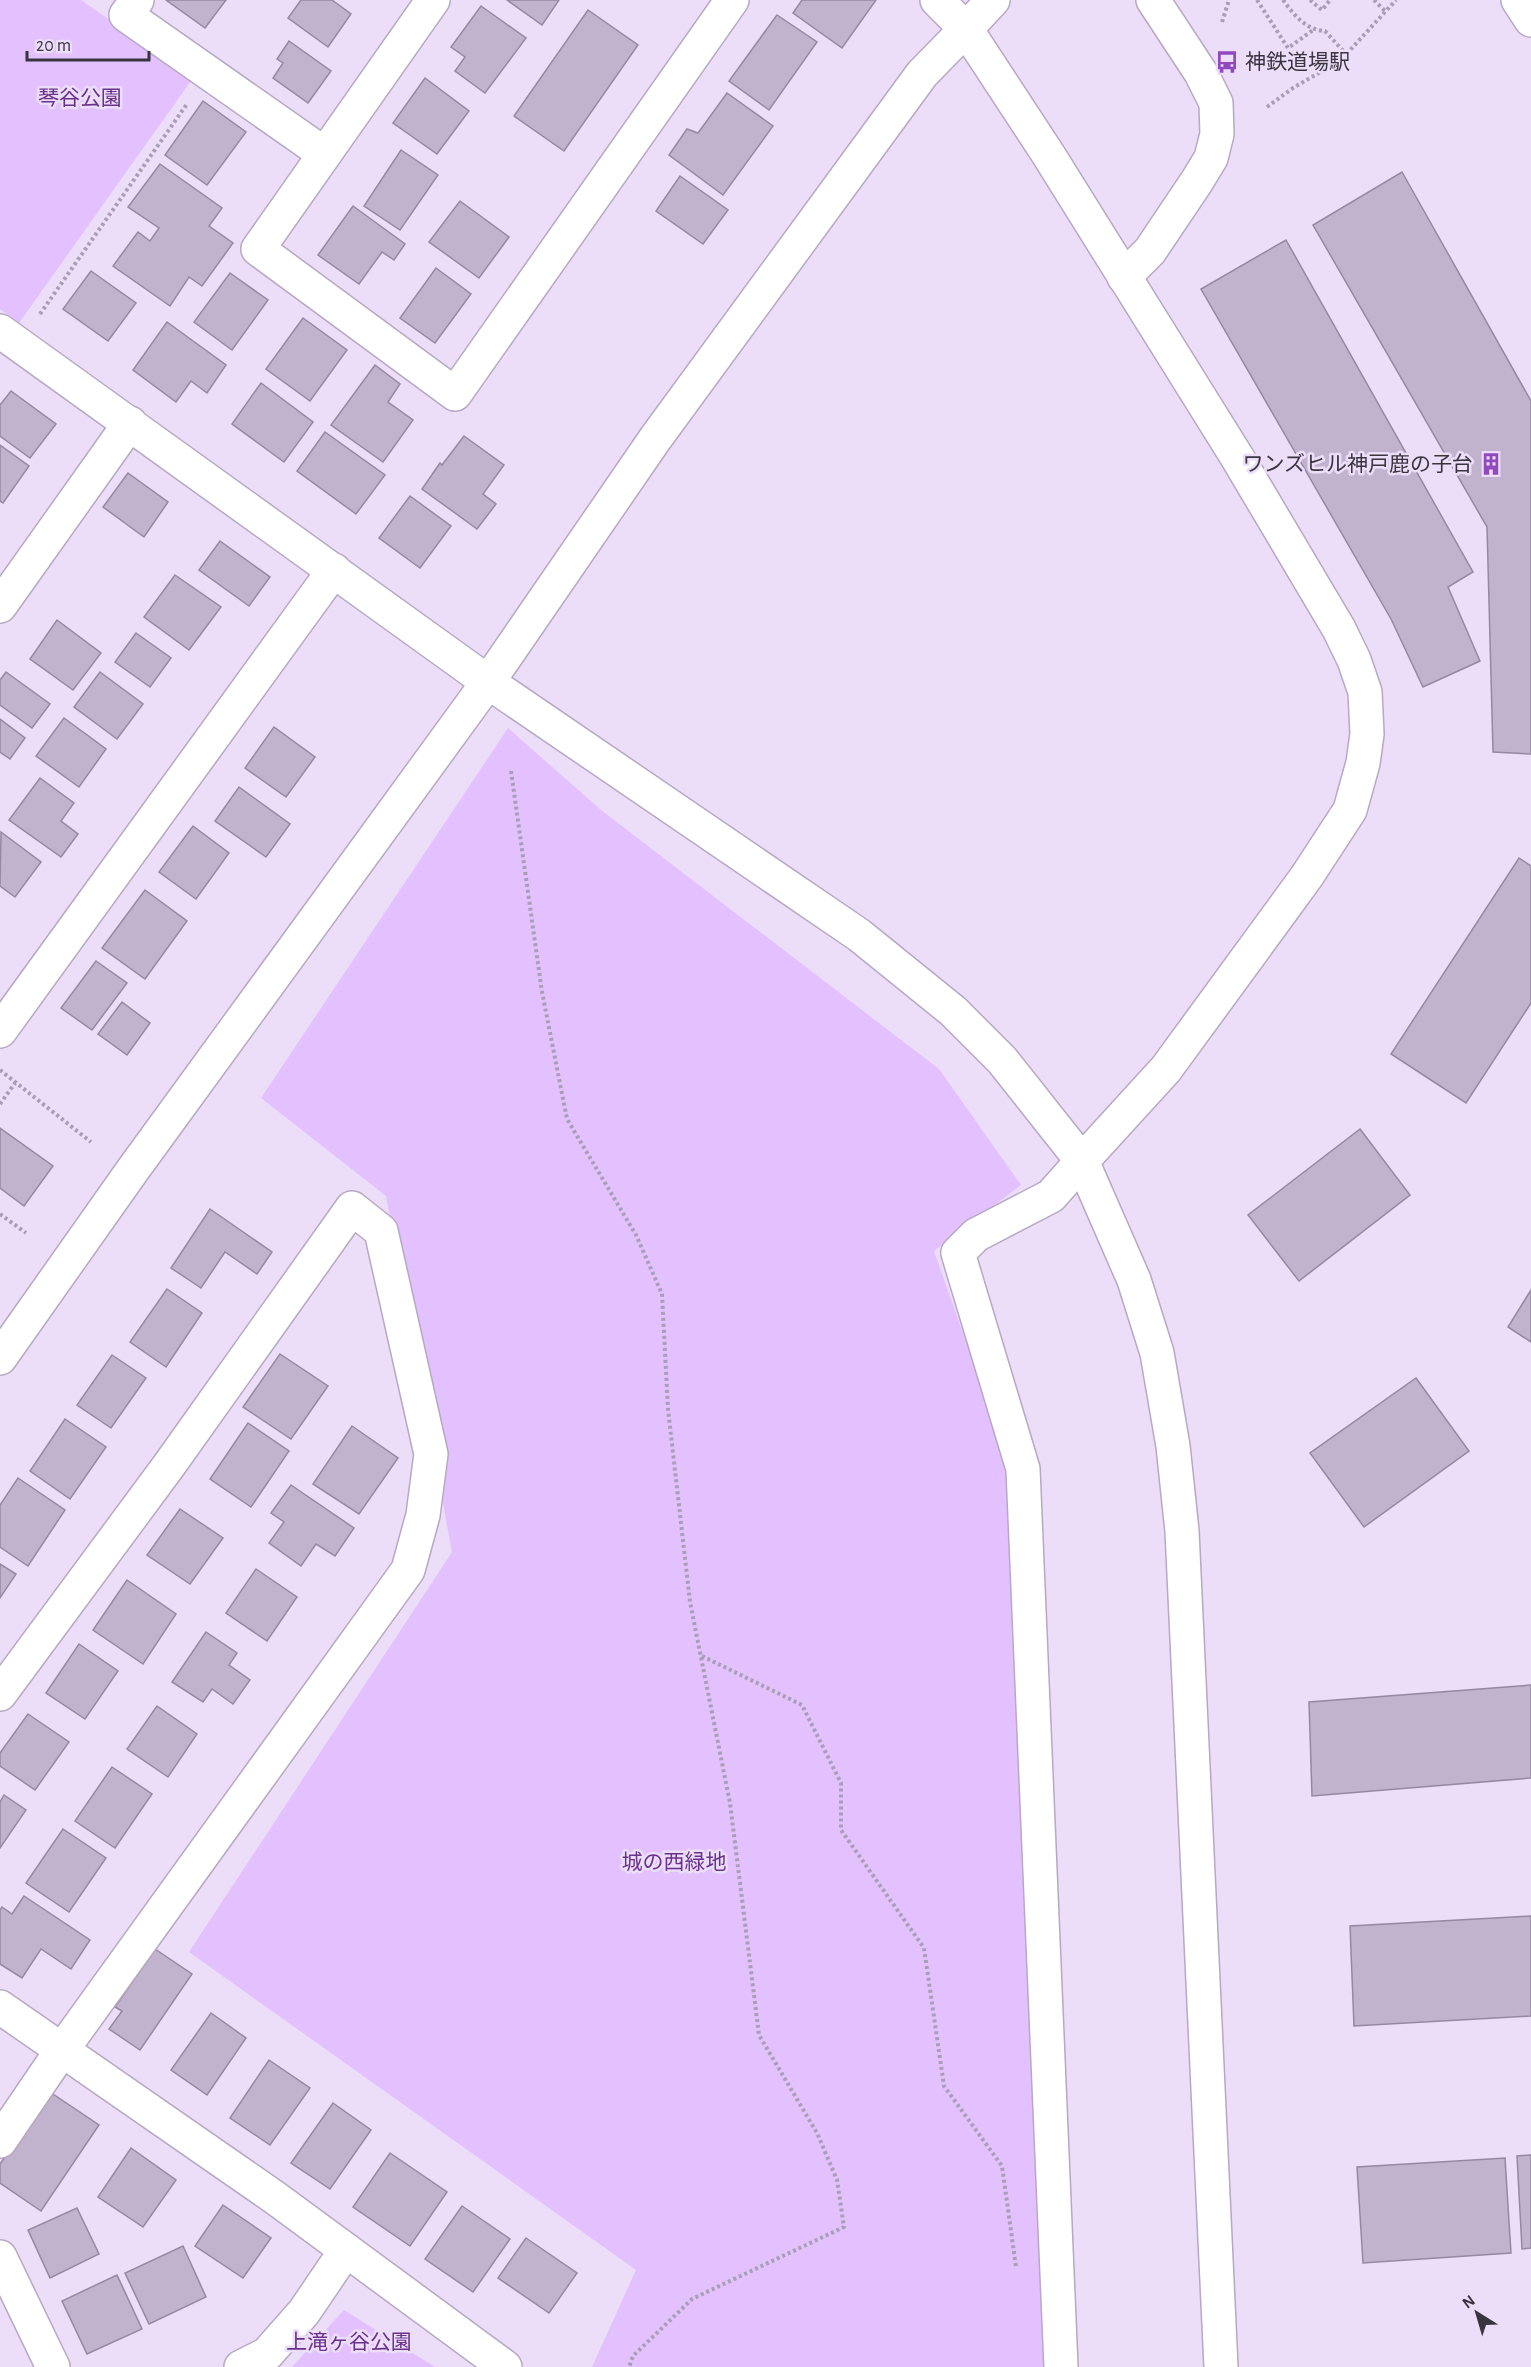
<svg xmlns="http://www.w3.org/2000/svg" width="1531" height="2367" viewBox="0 0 1531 2367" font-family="'Alegreya Sans','Noto Sans JP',sans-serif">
<rect width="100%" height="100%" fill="#ecddf9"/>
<!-- green -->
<g fill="#e3c1ff">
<path d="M0,0H81L193,78L19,323L0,309Z"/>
<path d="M508,728L601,810L939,1069L1021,1185L934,1251L1012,1472L1051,2367H592L636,2270L189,1952L452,1552L386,1196L261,1098Z"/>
<path d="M344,2310L435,2367H292Z"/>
</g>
<!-- building -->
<g fill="#c1b2cd" stroke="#9688a2" stroke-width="1.5">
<path d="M166,0H226L205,28Z"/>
<path d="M301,0H332L351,14L328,47L288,18Z"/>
<path d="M507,0H559L542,25Z"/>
<path d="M802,0H876L842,48L793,13Z"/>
<path d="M481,6L526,38L485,93L455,71L465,57L451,47Z"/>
<path d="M588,10L638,45L564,151L514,116Z"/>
<path d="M777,15L817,42L769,110L729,81Z"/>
<path d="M289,41L331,71L308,103L273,78L283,63L277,59Z"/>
<path d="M425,78L469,111L437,154L393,123Z"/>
<path d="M727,93L773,126L723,195L669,155L687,129L698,133Z"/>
<path d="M203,101L246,132L207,185L165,155Z"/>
<path d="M401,150L438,175L400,230L364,206Z"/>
<path d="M160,164L222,208L209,226L233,243L202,286L189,277L170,306L113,266L138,232L150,241L159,228L128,207Z"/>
<path d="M1402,172L1531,401V754L1493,752L1487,527L1313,225Z"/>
<path d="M680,176L728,210L703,244L656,211Z"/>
<path d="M460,201L509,237L479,278L429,242Z"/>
<path d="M353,206L405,244L394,260L382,252L359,284L318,255Z"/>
<path d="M1286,240L1473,572L1448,587L1480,661L1423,687L1391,619L1201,289Z"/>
<path d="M436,268L471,294L435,343L400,318Z"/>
<path d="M91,271L136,303L108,341L63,309Z"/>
<path d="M230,273L268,300L232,350L194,322Z"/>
<path d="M303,318L347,350L310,401L266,369Z"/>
<path d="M167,322L226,365L207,393L191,381L176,402L133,370Z"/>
<path d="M375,365L400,384L388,402L413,420L383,462L331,425Z"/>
<path d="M261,383L313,422L284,462L232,424Z"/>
<path d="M11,391L56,424L30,458L0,436V405Z"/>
<path d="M325,432L385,475L356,514L297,471Z"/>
<path d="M464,436L504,465L483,494L496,504L477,529L422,489L440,463L442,465Z"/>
<path d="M0,445L29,466L3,503L0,501Z"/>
<path d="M128,473L168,502L144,537L103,507Z"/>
<path d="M410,496L451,526L420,568L379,538Z"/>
<path d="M220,541L270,577L249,606L199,570Z"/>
<path d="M175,575L221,607L189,650L144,617Z"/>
<path d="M57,620L101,653L73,690L30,659Z"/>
<path d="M136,633L171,658L150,687L115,662Z"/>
<path d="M6,672L50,704L32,728L0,705V680Z"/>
<path d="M100,672L143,704L117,739L74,707Z"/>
<path d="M64,718L106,749L79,787L36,756Z"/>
<path d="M0,719L25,738L10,759L0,752Z"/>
<path d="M274,727L315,757L286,797L245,768Z"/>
<path d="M40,778L74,803L61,821L78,834L61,857L9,820Z"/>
<path d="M239,787L290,824L266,857L215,821Z"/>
<path d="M193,826L229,853L196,899L159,872Z"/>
<path d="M1,832L41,862L15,897L0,886Z"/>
<path d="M1519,858L1531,866V1003L1466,1103L1391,1054Z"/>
<path d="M145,890L187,921L145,979L102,948Z"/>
<path d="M96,961L127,983L92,1030L61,1008Z"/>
<path d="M122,1002L150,1023L127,1055L98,1034Z"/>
<path d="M0,1128L53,1166L24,1206L0,1188Z"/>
<path d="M1360,1129L1410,1195L1299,1281L1248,1215Z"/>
<path d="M210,1209L272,1252L257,1274L225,1252L201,1288L171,1268Z"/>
<path d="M167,1289L202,1313L166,1367L130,1342Z"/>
<path d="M1531,1290V1342L1508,1327Z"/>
<path d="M280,1354L328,1386L291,1439L243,1407Z"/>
<path d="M112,1355L146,1378L111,1428L77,1405Z"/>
<path d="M1416,1378L1469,1451L1364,1527L1310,1453Z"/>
<path d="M65,1419L106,1447L70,1499L30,1471Z"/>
<path d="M248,1423L289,1451L251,1507L210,1479Z"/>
<path d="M352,1426L398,1458L359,1514L313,1484Z"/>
<path d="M18,1478L65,1510L28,1566L0,1547V1505Z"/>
<path d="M291,1485L354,1528L335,1556L316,1544L301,1566L269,1543L284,1522L271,1513Z"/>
<path d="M180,1509L223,1538L190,1584L147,1555Z"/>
<path d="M0,1564L16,1574L0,1598Z"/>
<path d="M256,1569L297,1597L267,1641L226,1613Z"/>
<path d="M127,1580L176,1614L143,1664L93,1630Z"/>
<path d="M206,1632L237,1653L229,1665L250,1680L233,1704L212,1689L203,1702L172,1682Z"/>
<path d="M79,1644L118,1671L85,1719L46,1693Z"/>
<path d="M1531,1685V1778L1312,1796L1309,1702Z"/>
<path d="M157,1706L197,1734L168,1777L127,1749Z"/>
<path d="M28,1714L69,1742L35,1790L0,1766V1753Z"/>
<path d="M112,1767L152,1794L115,1848L75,1821Z"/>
<path d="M4,1795L26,1810L0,1848V1802Z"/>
<path d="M63,1829L106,1858L69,1912L26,1883Z"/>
<path d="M24,1896L90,1940L71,1969L41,1949L22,1978L0,1964V1910L2,1907L12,1914Z"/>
<path d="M1531,1916V2016L1354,2026L1350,1926Z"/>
<path d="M155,1949L192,1974L140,2050L109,2029L122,2011L115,2007Z"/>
<path d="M211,2013L246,2038L207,2095L171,2070Z"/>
<path d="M269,2060L310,2088L270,2145L230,2118Z"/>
<path d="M50,2092L99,2125L41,2211L0,2183V2164Z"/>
<path d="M333,2103L371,2130L330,2189L291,2163Z"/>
<path d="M131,2148L176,2180L143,2227L98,2197Z"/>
<path d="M390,2153L447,2192L410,2246L353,2207Z"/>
<path d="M1531,2155V2248L1522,2249L1517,2156Z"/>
<path d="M1505,2158L1511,2253L1363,2263L1357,2167Z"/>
<path d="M223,2205L271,2238L243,2278L195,2246Z"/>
<path d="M462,2206L510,2239L473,2292L425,2259Z"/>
<path d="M77,2208L99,2254L50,2278L28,2230Z"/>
<path d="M526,2238L577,2273L549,2313L498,2278Z"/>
<path d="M183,2246L206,2297L149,2324L125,2273Z"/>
<path d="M117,2275L142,2329L87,2354L62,2301Z"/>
</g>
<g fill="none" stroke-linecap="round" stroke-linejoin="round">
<!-- street casing -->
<g stroke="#b7a8c3" stroke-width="36">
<g id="street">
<path d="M137,0L126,15L323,153"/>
<path d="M433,0L258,249L455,394L732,0"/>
<path d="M937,0L966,29L993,0"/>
<path d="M1518,0L1531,20"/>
<path d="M1124,277L1150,251L1197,181L1211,158L1217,134L1216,103L1201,73L1153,0"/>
<path d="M0,331L488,682"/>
<path d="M0,606L130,423"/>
<path d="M0,1031L334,570"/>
<path d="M0,1694L170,1464L352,1208L381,1231L431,1454L423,1515L408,1570L62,2050L0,2141"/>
<path d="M0,2007L274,2197L505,2367"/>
<path d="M0,2257L53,2367"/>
<path d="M241,2367L267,2354L304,2312L346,2250"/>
<path d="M1061,2367L1023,1469L958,1253L976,1235L1051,1196L1082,1161"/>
</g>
</g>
<!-- secondary casing -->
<g stroke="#b7a8c3" stroke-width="36">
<g id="secondary">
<path d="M488,682L859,935L953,1011L1002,1060L1082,1161L1134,1280L1157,1353L1173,1446L1182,1531L1221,2367"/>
<path d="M0,1358L132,1171L488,682L655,439L922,74L966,29L1048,154L1237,457L1339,629L1354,660L1365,692L1367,734L1363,763L1350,810L1307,876L1166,1069L1082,1161"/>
</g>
</g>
<!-- path -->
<g stroke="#a99eb3" stroke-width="4" stroke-dasharray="3 3" stroke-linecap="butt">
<path d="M1257,0L1288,48L1313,30"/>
<path d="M1283,0C1294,15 1306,30 1325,31L1346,54"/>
<path d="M1310,0L1322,10L1330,0"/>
<path d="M1374,0L1386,12"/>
<path d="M1222,22L1229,0"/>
<path d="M1267,107L1293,88L1341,60L1396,0"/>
<path d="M40,314L187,104"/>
<path d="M511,771L542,992L567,1119L636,1235L662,1294L668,1409L690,1602L730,1803L759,2035L817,2133L837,2180L844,2227L692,2299L633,2356L629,2367"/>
<path d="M0,1070L91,1142"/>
<path d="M0,1104L15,1083"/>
<path d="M0,1214L26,1233"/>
<path d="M702,1656L802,1705L841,1783V1830L924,1948L944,2086L1002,2166L1016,2267"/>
</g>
<!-- street -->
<use href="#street" stroke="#fff" stroke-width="33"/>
<!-- secondary -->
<use href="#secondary" stroke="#fff" stroke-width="33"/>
</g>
<!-- icons -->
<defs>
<g id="bus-bare" transform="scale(1.8)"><path d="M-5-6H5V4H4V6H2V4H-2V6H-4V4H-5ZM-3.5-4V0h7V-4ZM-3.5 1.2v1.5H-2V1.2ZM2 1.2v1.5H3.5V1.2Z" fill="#904abe" stroke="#ecddf9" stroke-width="2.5" paint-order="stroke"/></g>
<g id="building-bare" transform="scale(1.8)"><path d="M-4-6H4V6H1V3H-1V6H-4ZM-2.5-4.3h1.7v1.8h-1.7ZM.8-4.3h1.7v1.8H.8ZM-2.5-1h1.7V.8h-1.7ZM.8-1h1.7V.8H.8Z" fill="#904abe" stroke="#ecddf9" stroke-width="2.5" paint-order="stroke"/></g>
</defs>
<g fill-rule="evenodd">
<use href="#bus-bare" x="1227" y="62"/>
<use href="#building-bare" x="1491" y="464"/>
</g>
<g text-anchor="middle" stroke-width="5" stroke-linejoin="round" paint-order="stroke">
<!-- poi labels -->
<g font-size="21" fill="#3a343f" stroke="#ecddf9" text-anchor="start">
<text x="1245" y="69">神鉄道場駅</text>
<text x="1473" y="471" text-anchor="end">ワンズヒル神戸鹿の子台</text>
</g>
<!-- park labels -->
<g font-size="21" fill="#69328d" stroke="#ecddf9">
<text x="80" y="105">琴谷公園</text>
<text x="674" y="1869">城の西緑地</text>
<text x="349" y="2349">上滝ヶ谷公園</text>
</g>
</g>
<!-- north arrow -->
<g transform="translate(1477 2313) rotate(323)" stroke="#ecddf9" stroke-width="4.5" paint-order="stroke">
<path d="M0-4.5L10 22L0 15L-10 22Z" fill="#3a343f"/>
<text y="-9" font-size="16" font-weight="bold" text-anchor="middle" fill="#3a343f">N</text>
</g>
<!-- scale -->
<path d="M27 51v9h122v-9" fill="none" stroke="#3a343f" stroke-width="3"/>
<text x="36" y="51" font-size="18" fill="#3a343f" stroke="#ecddf9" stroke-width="4.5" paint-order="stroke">20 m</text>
</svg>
